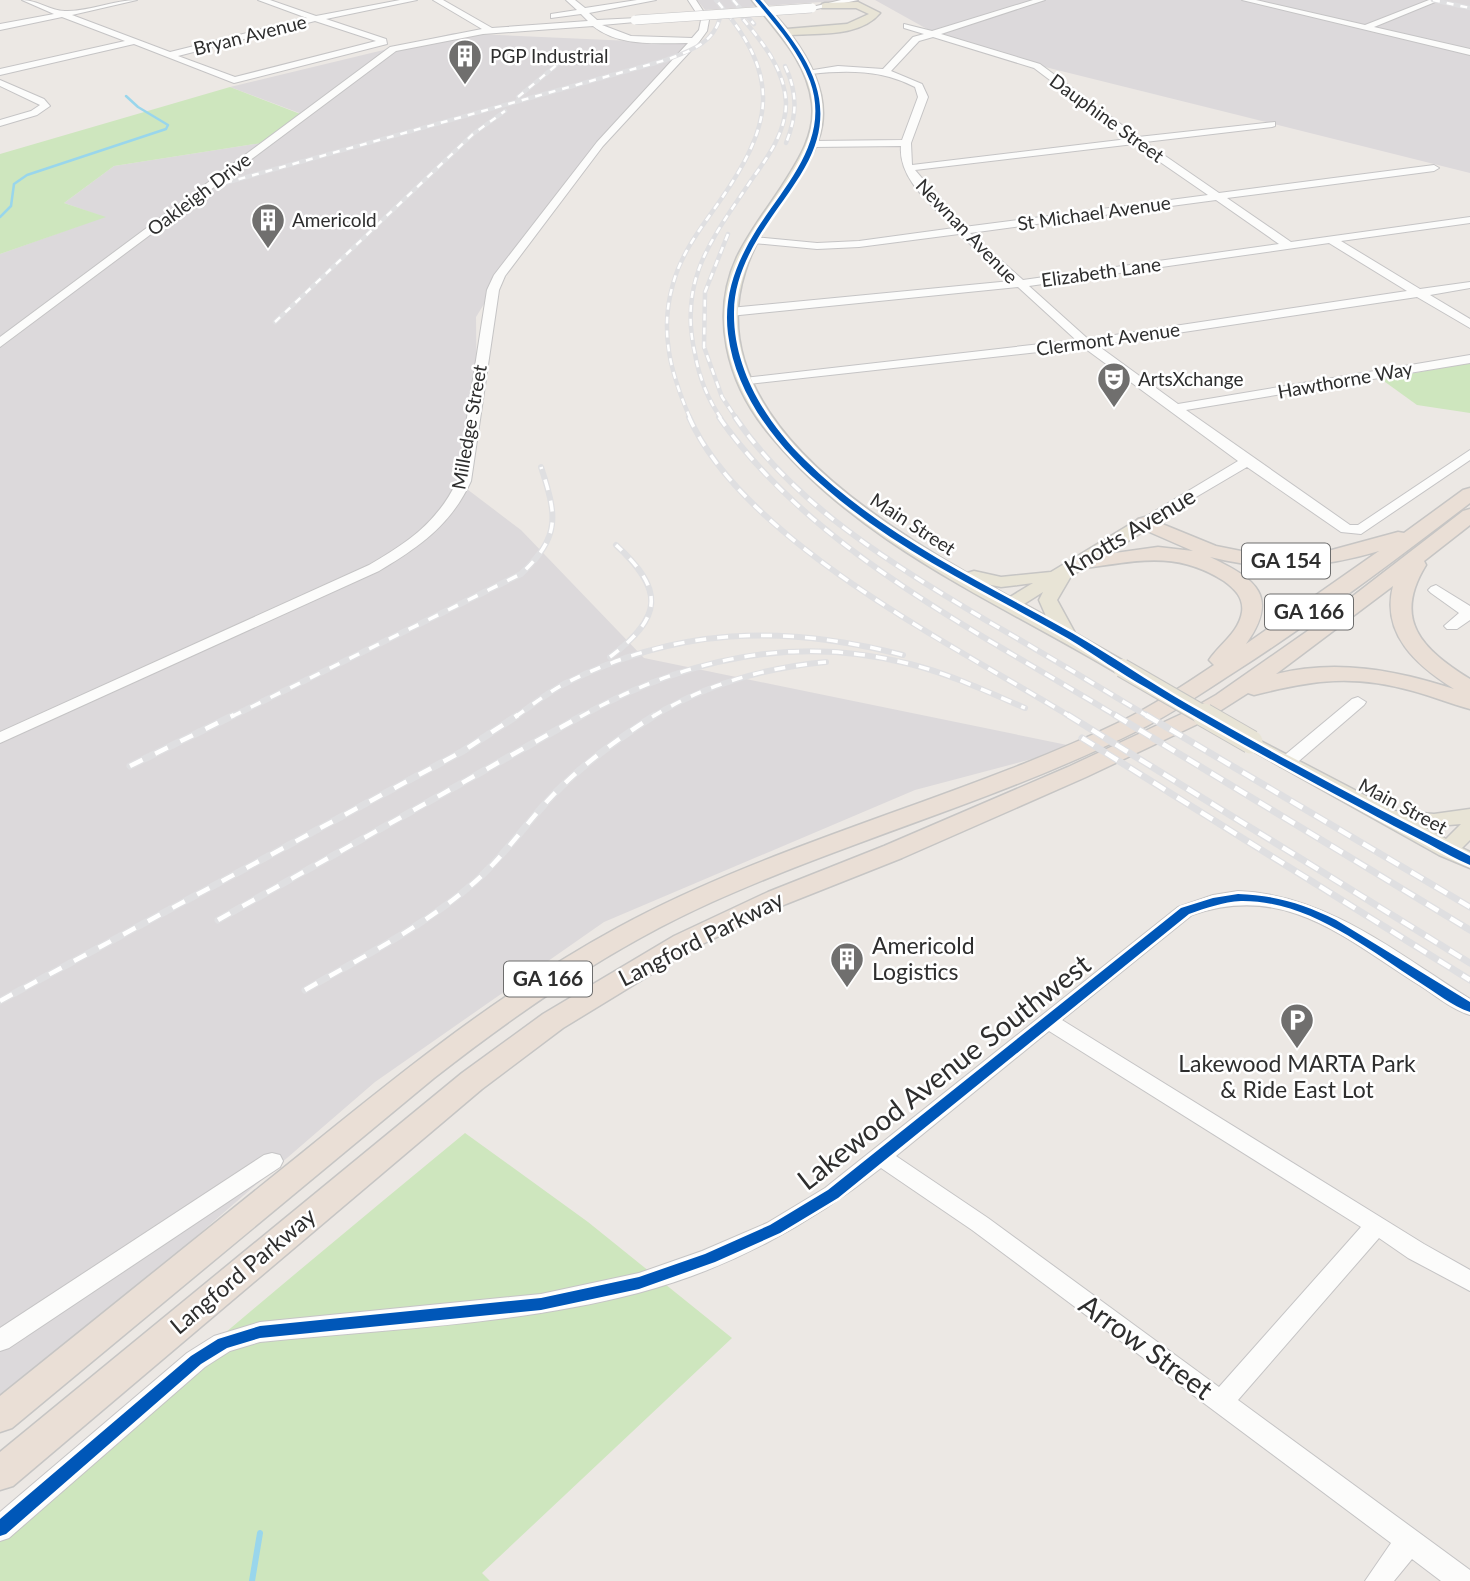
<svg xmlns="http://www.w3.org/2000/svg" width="1470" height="1581" viewBox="0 0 1470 1581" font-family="Lato,sans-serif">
<rect width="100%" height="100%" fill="#ece8e4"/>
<!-- industrial -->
<g fill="#dcd9db">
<path d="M697,0H852L705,10Z"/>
<path d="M875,0H1470V173L1029,63L936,34Z"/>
<path d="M454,33L698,44L683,50L584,170L505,270L476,317L477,414L459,483L521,530L644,658L1077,747L915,790L604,922L375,1082L0,1406V254L104,217L64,203L114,166L273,141L302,114L230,87Z"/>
</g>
<!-- green -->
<g fill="#cee6be">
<path d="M230,87L303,115L274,141L114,166L64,203L106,217L0,254V154Z"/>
<path d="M1470,363V413L1417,405L1381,379Z"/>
<path d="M465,1133L588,1222L732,1338L482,1573L490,1581H0V1533C149,1393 308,1263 465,1133Z"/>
</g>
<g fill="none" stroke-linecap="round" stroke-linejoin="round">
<!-- stream-far1 -->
<path stroke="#99d6ec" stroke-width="2.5" d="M0,217L11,206L14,184L27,175L166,129L168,125L138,107L126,96"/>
<!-- stream -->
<path stroke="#99d6ec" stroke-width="6" d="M252,1581L260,1533"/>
<!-- minor casing -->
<g stroke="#c5c4c5" stroke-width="2">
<g id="minor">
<path d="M22,0C38,0 50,11 65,11C89,12 113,0 137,0L72,15L170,52L307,18L258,0H270L316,16L400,0H417L326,19L386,39L387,44L234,83L134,44L0,75V69L125,41L62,17L0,30V24L54,14ZM315,21L376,41L235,77L178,56Z"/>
<path d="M433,0H443L492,28L588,21L581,14L551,18V14L577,10L566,0H575L585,8L637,0H656L589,13L597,20L638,18L635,22L602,25L631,36L692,38L699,30L701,20L688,0H696L709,20L707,31L699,42L603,146L505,276L499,290L471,481C451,525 419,547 379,571L0,743V732L369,565C407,543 438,522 457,481L487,290L494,275L597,142L688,43C656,43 619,47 593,26L483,34L396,51L0,347V337L390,47L482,29Z"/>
<path d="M841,0H858L812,10L808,8Z"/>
<path d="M1033,0H1045L941,34L1040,64L1138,137L1275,122V126L1272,127L1145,142L1219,193L1434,165L1439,168L1434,171L1227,198L1291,242L1470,217V223L1341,241L1420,289L1470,282V288L1430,295L1470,319V328L1417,297L1097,345L1178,404L1470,355V363L1186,410L1350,525H1358L1470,450V460L1361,534L1341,532L1247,467L1145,527L1140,526V520L1238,461L1083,347L740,385V379L744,378L1076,340L1018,287L730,316L724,312L730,308L1011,281L959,234L859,247L817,249L753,243L748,240L753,237L817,243L859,241L954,228C932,205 898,179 901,146L813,147L808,144L813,141L902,140L918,97L915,87C882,70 848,70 811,74L807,71L838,66L883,69L913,37L924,34L904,28V24L932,31ZM933,37L1034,68L1128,139L912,165L911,143L928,97L922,84L891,71L919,41ZM1134,144L1208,195L964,227L915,170ZM1216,200L1279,244L1023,280L970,233ZM1329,243L1407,291L1088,339L1029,286Z"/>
<path d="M1242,0H1256L1365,25L1429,0H1440L1374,27L1470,49V55Z"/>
<path d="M0,80L44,99L50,106L37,115L0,126V120L31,111L40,105L0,86Z"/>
<path d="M1436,585L1470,606V620L1457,629H1447L1444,626L1459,613L1431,593L1428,590L1431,587Z"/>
<path d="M1358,697L1366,702L1364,705L1292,767H1280L1277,763L1280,759L1352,699Z"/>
<path d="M1238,891C1326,894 1398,954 1470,999V1015C1452,1010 1435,995 1419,985C1343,937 1286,883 1192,915L1062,1020L1424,1244L1470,1270V1291L1408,1258L1379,1238L1238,1400L1470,1570V1581H1441L1412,1559L1394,1581H1365L1391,1543L972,1230L881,1168C810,1225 726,1270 638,1293C515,1325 386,1329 260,1342L230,1351L205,1367L9,1538L0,1541V1512L187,1353L214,1336L260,1322L541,1294L639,1273L702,1251L767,1223L825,1188L1178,907L1213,895ZM1049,1031L1361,1227L1219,1387L988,1218L896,1156Z"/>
<path d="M272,1153L280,1155L283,1161L280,1167L9,1348L0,1351V1328L264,1155Z"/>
</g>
</g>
<!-- major casing -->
<g stroke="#c6c5c4" stroke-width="3">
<g id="major">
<path d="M752,0H762L787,29L847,24L869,14L856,8H822V4L825,3L858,2L880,13C860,37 820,33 791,35C873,145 775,176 745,272C701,409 867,516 967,573L974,571L1001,577L1051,572L1139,519H1151L1154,523L1151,527L1071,576L1057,600L1075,633L1129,664L1132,668L1129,672H1115C994,600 856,543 766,430C727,381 710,315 737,257C749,232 767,209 782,186C798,161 816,134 812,103C807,61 777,32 752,0ZM1033,583L1010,597L987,584L1001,587ZM1043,592L1039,600L1046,616L1024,604Z"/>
<path d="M1251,736L1395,811L1434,814L1470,809V840L1462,848L1470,852V868L1439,855L1244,746L1241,742L1244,738ZM1461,824L1446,839L1424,827Z"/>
</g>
</g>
<!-- highway casing -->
<g stroke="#c6c5c4" stroke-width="3">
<g id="highway">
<path d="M1470,488V503C1394,561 1317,619 1236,671C1205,691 1173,713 1139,730C1002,799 852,839 712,902C612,947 521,1010 434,1078L12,1428L0,1432V1396C101,1315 201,1234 302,1153C403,1071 503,990 617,928C777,841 958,800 1122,721C1154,705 1184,685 1214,665L1209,660C1220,644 1239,632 1242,612C1244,598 1235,589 1224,581C1174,549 1134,562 1079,569L1072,567L1069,563L1072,559L1158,547L1193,551L1138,527L1135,523L1138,519L1145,517L1216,546L1256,554L1280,555L1328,551L1398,532L1404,533L1463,490ZM1379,551L1246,644C1280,596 1256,579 1210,557C1268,572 1322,568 1379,551Z"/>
<path d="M1470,509V525L1424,561L1426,565C1392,620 1422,649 1470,679V709C1451,704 1432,696 1413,691C1352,674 1314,680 1254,695L1248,693L1204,721L1086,777L902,858L786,904L694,948L563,1028L482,1089L13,1486L0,1490V1452L462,1073L543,1014L674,936L768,892L884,846L1068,767L1188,711L1216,695L1309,630L1463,511ZM1393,586C1381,634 1416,665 1454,689C1396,670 1336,659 1276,674Z"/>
</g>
</g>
<!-- minor -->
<use href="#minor" fill="#fcfcfb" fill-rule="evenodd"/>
<!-- major -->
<use href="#major" fill="#e8e4d6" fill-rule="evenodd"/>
<!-- highway -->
<use href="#highway" fill="#eadfd6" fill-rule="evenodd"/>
<!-- rail-far2 casing -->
<g stroke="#dfdfe1" stroke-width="4.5">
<g id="rail-far2">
<path d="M733,0L754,24"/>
<path d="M1433,0L1470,8"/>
<path d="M785,66C798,93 797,116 786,143"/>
<path d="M518,97L559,63"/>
<path d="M225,183L666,60C689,51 713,44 720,18"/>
<path d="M728,234L705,292L704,347L722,397L736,418"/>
<path d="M275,322L473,134L505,111"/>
<path d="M690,418C671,374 659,332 673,284C681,254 700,229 717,205C773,125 784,78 716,0"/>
<path d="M721,418C708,400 699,376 695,354C678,279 712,239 752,179C768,157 786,132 786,103C785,70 763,43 743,19"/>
</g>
</g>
<!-- rail-far1 casing -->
<g stroke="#dfdfe1" stroke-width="6">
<g id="rail-far1">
<path d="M689,417C744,542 957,647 1071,717"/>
<path d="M719,417C812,551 981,633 1118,717"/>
<path d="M735,417C796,507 897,567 989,622C1043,653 1096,685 1149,717"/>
<path d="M610,657C663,617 665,590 616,545"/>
<path d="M231,717L521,574C561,536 557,516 541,467"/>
<path d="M515,717C531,706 547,693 564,684C676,627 783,624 903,655"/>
<path d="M580,717C683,659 793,634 910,664C950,674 988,692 1025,708"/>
<path d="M652,717C706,684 763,668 826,662"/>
</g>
</g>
<!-- rail casing -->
<g stroke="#dfdfe1" stroke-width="7">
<g id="rail">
<path d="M1068,715L1470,963"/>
<path d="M1115,715L1470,930"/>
<path d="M1146,715L1470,907"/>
<path d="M1082,738L1470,980"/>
<path d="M130,766L234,715"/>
<path d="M218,920L583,715"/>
<path d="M305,990C364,956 425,926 476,881C505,855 527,822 554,794C584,763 619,738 655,715"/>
<path d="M0,1001L463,751L518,715"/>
</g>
</g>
<!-- rail-far2 -->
<use href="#rail-far2" stroke="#fff" stroke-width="2.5" stroke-dasharray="7" stroke-linecap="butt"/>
<!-- rail-far1 -->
<use href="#rail-far1" stroke="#fff" stroke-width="3.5" stroke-dasharray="11" stroke-linecap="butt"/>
<!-- rail -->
<use href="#rail" stroke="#fff" stroke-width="4.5" stroke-dasharray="14" stroke-linecap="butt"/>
<!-- minor-bridge casing -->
<g stroke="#c5c4c5" stroke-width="10" stroke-linecap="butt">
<path id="minor-bridge" d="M635,20L812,8"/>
</g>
<!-- major-bridge-far1 casing -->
<g stroke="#c6c5c4" stroke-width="20" stroke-linecap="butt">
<path id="major-bridge-far1" d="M1122,668L1207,717"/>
</g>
<!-- major-bridge casing -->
<g stroke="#c6c5c4" stroke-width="25" stroke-linecap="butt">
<path id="major-bridge" d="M1204,715L1251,742"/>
</g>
<!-- minor-bridge -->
<use href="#minor-bridge" stroke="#fcfcfb" stroke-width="9"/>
<!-- major-bridge-far1 -->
<use href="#major-bridge-far1" stroke="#e8e4d6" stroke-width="18"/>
<!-- major-bridge -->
<use href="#major-bridge" stroke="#e8e4d6" stroke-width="23"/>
<!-- cycleway casing -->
<g stroke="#fff" stroke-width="5">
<g id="cycleway">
<path d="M755,0H760C804,51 843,100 805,167C791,192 772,214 758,238C745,260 734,285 734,312C733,369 766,422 805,460C882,536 980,581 1072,633C1112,656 1149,682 1189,705C1281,758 1375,808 1470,856V865C1456,859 1442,851 1429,844C1406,832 1382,820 1359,807C1288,769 1216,730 1147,688C1120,673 1095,655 1069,639C988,592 901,553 829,491C781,451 736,398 728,334C723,295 737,261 757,229C786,184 831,139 810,81C798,50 776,25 755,0Z"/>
<path d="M1238,894C1274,895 1304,904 1336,920L1470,1002V1012C1452,1006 1435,992 1419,982C1365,947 1308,900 1241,901C1223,902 1206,908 1189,914L838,1198L780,1233L715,1262L639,1289L541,1310L260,1338L227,1348L201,1364L6,1534L0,1536V1519L191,1356L218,1339L260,1326L541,1298L639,1277L705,1254L770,1225L828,1190L1181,908L1213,898Z"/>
</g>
</g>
<!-- cycleway -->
<use href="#cycleway" fill="#0057b8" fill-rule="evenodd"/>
</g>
<!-- icons -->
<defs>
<g id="building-pin" transform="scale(1.75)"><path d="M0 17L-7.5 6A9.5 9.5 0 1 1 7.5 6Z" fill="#706f6e" stroke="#fff"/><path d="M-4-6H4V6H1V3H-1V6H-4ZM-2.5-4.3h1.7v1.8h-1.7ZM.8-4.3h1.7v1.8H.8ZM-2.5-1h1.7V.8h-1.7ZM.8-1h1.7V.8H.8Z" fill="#fff"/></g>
<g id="theatre-pin" transform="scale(1.75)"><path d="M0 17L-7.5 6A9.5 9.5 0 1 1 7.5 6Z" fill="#706f6e" stroke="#fff"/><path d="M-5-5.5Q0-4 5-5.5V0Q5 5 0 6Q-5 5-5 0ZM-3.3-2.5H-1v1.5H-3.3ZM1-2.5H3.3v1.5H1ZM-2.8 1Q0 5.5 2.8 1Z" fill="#fff"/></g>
<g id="parking-pin" transform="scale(1.75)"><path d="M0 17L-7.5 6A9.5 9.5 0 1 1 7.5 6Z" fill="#706f6e" stroke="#fff"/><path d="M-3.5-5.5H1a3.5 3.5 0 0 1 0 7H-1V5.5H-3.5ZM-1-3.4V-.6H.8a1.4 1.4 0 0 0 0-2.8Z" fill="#fff"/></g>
</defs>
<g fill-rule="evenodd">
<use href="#building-pin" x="465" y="56"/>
<use href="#building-pin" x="268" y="220"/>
<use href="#theatre-pin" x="1114" y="379"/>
<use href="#building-pin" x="847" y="959"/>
<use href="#parking-pin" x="1297" y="1020"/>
</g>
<g text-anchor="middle" stroke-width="5" stroke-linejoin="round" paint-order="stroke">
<!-- far-street labels -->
<g font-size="19" fill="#2e2e2e" stroke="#fff">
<text transform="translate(250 35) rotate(-14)" y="7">Bryan Avenue</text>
<text transform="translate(1107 118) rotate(36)" y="7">Dauphine Street</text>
<text transform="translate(199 194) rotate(-37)" y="7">Oakleigh Drive</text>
<text transform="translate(1094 213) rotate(-8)" y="7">St Michael Avenue</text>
<text transform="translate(967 231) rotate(46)" y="7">Newnan Avenue</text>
<text transform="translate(1101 272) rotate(-8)" y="7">Elizabeth Lane</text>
<text transform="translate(1108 339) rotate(-8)" y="7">Clermont Avenue</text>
<text transform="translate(1345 380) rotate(-10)" y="7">Hawthorne Way</text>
<text transform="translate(469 427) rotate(-80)" y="7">Milledge Street</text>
<text transform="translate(913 524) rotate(33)" y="7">Main Street</text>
<text transform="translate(1403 806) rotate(28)" y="7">Main Street</text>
</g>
<!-- far-poi labels -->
<g font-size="19" fill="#2e2e2e" stroke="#fff" text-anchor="start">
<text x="490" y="63">PGP Industrial</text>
<text x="292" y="227">Americold</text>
<text x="1138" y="386">ArtsXchange</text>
</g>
<!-- shield labels -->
<g fill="#fff" stroke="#6d6d6d" stroke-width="2">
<rect x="1242" y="543.5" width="88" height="35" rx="5"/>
<rect x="1265" y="594.5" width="88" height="35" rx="5"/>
<rect x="504" y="961.5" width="88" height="35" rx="5"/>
</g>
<g font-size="21" font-weight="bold" fill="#2e2e2e">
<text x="1286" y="568">GA 154</text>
<text x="1309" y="619">GA 166</text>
<text x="548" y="986">GA 166</text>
</g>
<!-- street labels -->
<g font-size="23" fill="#2e2e2e" stroke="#fff">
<text transform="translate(1130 532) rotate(-31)" y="8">Knotts Avenue</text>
<text transform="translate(701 939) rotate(-27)" y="8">Langford Parkway</text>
<text transform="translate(243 1271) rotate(-40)" y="8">Langford Parkway</text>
</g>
<!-- poi labels -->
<g font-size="23" fill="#2e2e2e" stroke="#fff" text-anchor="start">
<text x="872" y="954">Americold<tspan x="872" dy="26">Logistics</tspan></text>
<text x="1297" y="1072" text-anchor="middle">Lakewood MARTA Park<tspan x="1297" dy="26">&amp; Ride East Lot</tspan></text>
</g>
<!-- near-street labels -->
<g font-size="28" fill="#2e2e2e" stroke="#fff">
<text transform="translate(944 1072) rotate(-38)" y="10">Lakewood Avenue Southwest</text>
<text transform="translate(1146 1347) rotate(36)" y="10">Arrow Street</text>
</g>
</g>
</svg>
